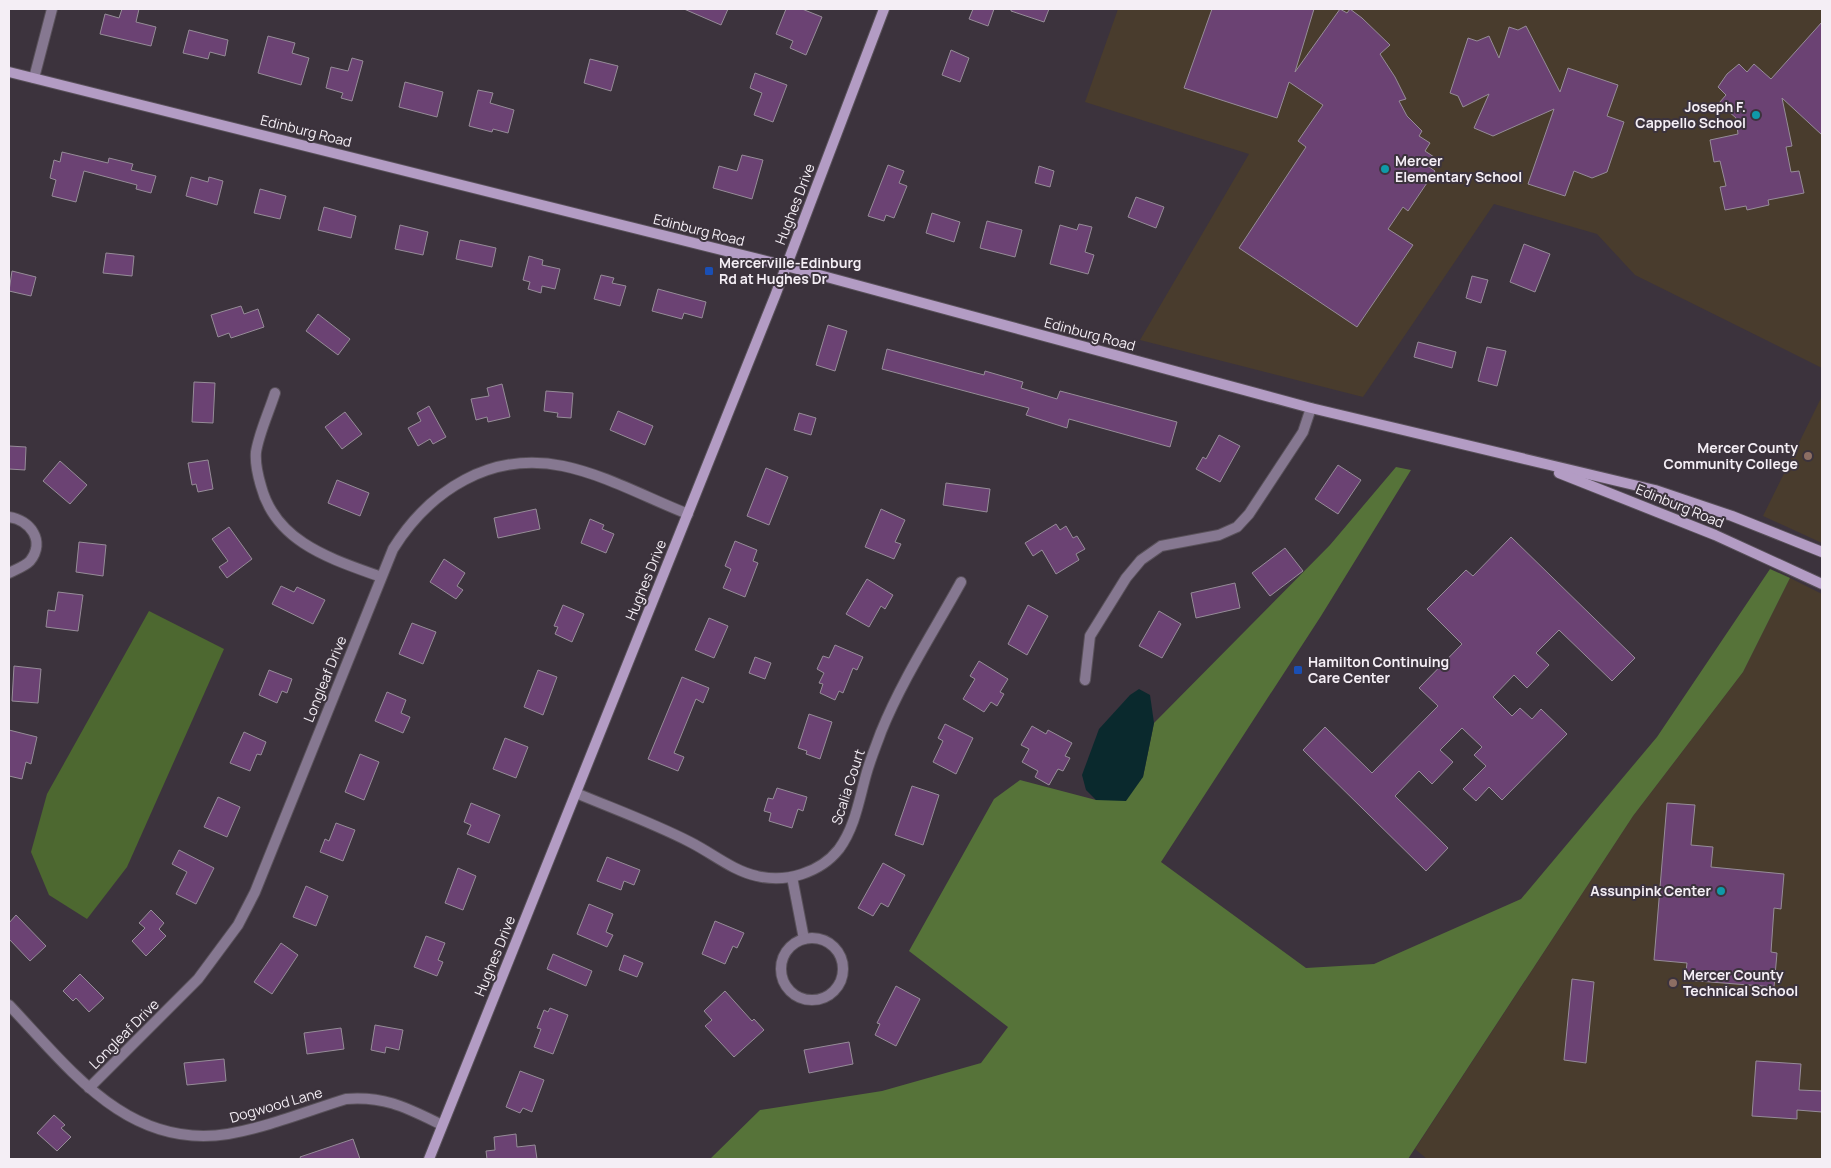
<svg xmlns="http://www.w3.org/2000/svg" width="1831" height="1168" viewBox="0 0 1831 1168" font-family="Manrope,sans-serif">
<rect width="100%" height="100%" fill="#3c333d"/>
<!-- education -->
<g fill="#493c2d">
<path d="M1118,9H1822V368L1635,275L1597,234L1494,204L1363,397L1140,340L1249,154L1085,102Z"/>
<path d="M1822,396V543L1763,516Z"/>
<path d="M1790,578L1822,594V1159H1427L1415,1149L1633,816L1743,672Z"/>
</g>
<!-- green -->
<path fill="#4d6830" d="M149,611L224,649L127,867L87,919L49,895L31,852L47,794Z"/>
<!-- forest -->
<path fill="#567339" d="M1396,467L1411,470L1321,616L1161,862L1306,968L1374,964L1521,899L1657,737L1770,569L1790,578L1743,672L1633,816L1408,1159H710L760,1110L882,1091L981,1063L1008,1027L909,951L994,799L1020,780L1096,800L1143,777L1154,723L1330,545Z"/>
<!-- water -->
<path fill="#0a292d" d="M1139,689L1150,695L1154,723L1143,777L1126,801L1096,800L1086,790L1082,775L1099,729L1130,695Z"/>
<!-- building -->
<g fill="#6b4273" stroke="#968c98">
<path d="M122,9H139L136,22L156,27L151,46L100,34L105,14L119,18Z"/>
<path d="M684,9H728L721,25Z"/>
<path d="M786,9H802L822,17L806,55L790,48L793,41L776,34Z"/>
<path d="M973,9H994L988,26L969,19Z"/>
<path d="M1011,9H1049L1044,22L1011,11Z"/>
<path d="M1212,9H1314L1295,72L1340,9L1347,13L1350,9L1362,18L1390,45L1380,54L1395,77L1406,99L1399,101L1407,116L1422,131L1419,136L1430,143L1425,151L1434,157L1428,166L1435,171L1408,211L1403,207L1388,229L1413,245L1357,327L1239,248L1306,147L1298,141L1323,105L1289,82L1277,118L1184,88Z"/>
<path d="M1822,22V135L1782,98L1792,146L1786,147L1791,172L1799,171L1804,193L1768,200L1769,205L1747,210L1746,206L1725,210L1720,187L1726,186L1720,161L1714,162L1710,140L1738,134L1736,118L1719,103L1726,95L1718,87L1727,74L1739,64L1747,72L1754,64L1771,79Z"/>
<path d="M1526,26L1560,92L1568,68L1618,85L1607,116L1624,122L1607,172L1592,178L1574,171L1565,196L1528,184L1554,109L1493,136L1474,128L1489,94L1463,107L1458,96L1450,93L1468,38L1477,41L1489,36L1499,58L1509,27L1518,30Z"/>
<path d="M189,30L228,40L225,56L210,52L208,59L183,53Z"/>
<path d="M268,36L295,43L292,53L309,58L301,85L258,73Z"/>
<path d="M951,50L969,58L960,82L942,75Z"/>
<path d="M352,58L363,61L352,101L341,98L343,93L326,88L331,67L348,71Z"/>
<path d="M590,59L618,66L611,91L584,83Z"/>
<path d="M755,73L787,85L773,122L754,115L762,93L750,88Z"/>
<path d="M405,82L443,92L437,117L399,107Z"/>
<path d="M478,90L493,93L490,103L514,110L508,133L493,129L492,132L469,126Z"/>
<path d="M62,152L108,163L109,158L133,164L131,170L156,176L151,193L136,189L137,185L84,171L76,202L52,196L56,180L50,178L54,160L60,162Z"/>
<path d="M742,155L763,160L752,199L713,188L719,166L737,171Z"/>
<path d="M888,165L904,171L899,183L907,186L894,218L886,215L884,221L868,216Z"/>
<path d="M1039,166L1054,171L1050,187L1035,183Z"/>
<path d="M191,177L208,182L209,177L223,181L217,205L186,196Z"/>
<path d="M260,189L286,196L280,219L254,213Z"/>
<path d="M1136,197L1164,207L1156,228L1128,217Z"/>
<path d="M324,207L356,216L351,238L318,230Z"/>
<path d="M932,213L960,222L954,242L926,233Z"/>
<path d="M987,221L1022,230L1015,257L980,248Z"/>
<path d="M1079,224L1092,227L1085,252L1094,255L1088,274L1050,264L1060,225L1077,230Z"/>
<path d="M400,225L428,232L423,255L395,249Z"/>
<path d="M460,240L496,248L492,267L456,259Z"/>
<path d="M1524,244L1550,254L1535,292L1510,282Z"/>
<path d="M106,253L134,256L132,276L103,273Z"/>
<path d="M529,256L543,260L542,265L560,269L555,289L542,286L541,293L528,289L530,282L523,280Z"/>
<path d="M12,271L36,277L31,296L9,291Z"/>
<path d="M601,275L614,278L612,283L626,286L620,306L594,299Z"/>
<path d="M1472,276L1488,280L1481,303L1466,298Z"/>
<path d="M658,289L706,302L702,318L684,313L682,319L652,311Z"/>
<path d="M241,306L244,314L258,309L264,327L231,338L229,333L218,337L211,315Z"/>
<path d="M318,314L350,339L338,355L306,331Z"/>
<path d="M828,325L847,331L835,371L816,365Z"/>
<path d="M1418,342L1456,352L1452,368L1414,357Z"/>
<path d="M1487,347L1506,351L1497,386L1478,381Z"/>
<path d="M887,349L984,375L985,371L1023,382L1021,388L1057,399L1060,391L1177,422L1170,447L1069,419L1067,428L1026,415L1029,408L882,369Z"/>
<path d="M194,382L215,383L213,423L192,422Z"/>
<path d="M502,384L510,417L488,422L487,417L476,420L471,399L489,396L487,388Z"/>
<path d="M546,391L573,393L571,418L557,417L558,413L544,411Z"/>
<path d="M429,406L446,437L433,444L430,439L418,446L408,428L421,421L417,413Z"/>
<path d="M618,411L653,426L645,445L610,430Z"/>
<path d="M345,412L362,434L342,449L325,427Z"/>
<path d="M799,413L816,418L811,435L794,430Z"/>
<path d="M1219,435L1240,446L1220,482L1196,469L1203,457L1206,459Z"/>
<path d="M9,446L26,447L25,470L9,469Z"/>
<path d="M208,460L213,489L198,492L196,484L192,485L188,463Z"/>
<path d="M60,461L87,485L70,504L43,481Z"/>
<path d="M1338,465L1361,480L1338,514L1315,499Z"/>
<path d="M766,468L788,477L769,525L747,516Z"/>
<path d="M337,480L369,493L360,516L328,503Z"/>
<path d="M946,483L990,489L987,512L943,505Z"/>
<path d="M536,509L540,529L498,538L494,518Z"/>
<path d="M881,509L905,520L895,542L901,544L894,559L865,547Z"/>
<path d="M590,519L604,525L602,529L614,534L606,553L581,543Z"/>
<path d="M1056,524L1060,530L1066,526L1073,538L1077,536L1085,549L1076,554L1079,560L1056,574L1042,550L1033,556L1025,543Z"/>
<path d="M229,527L252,559L227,578L219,567L228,561L212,539Z"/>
<path d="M1511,537L1635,658L1612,681L1559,630L1536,653L1549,665L1527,688L1514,675L1493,697L1512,716L1520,708L1532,719L1541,709L1567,734L1502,800L1489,787L1476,801L1463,789L1486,766L1474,755L1482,747L1462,728L1440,750L1453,762L1432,784L1419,771L1395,796L1448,848L1426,871L1303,750L1325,727L1372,773L1438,706L1419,688L1462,644L1427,609L1466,570L1473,576Z"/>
<path d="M735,541L757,550L753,561L758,563L745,597L723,588L731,569L725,566Z"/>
<path d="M79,542L106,545L103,576L76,572Z"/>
<path d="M1285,548L1303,571L1270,596L1252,573Z"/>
<path d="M444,559L465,573L457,586L463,590L456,599L430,582Z"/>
<path d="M867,579L893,595L885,609L881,606L869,627L846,614Z"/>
<path d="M1235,583L1240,608L1196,618L1191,593Z"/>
<path d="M281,586L294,592L297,587L325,600L313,624L272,604Z"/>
<path d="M58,592L83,595L78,631L46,627L48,610L55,611Z"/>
<path d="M563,605L584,614L572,642L555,634L558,627L554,626Z"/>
<path d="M1028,605L1048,616L1027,655L1008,644Z"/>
<path d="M1159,611L1181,624L1162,658L1139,646Z"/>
<path d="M709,618L728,626L714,658L695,650Z"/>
<path d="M412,623L436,632L423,664L399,654Z"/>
<path d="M835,645L863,657L857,670L853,668L843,693L839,691L835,700L820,693L823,684L819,683L824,673L817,669L823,656L829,658Z"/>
<path d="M755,657L771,663L765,679L749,673Z"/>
<path d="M979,661L1008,679L1000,692L1004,694L997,706L991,702L984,712L963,699L975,679L970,676Z"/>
<path d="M14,666L41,669L38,703L12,701Z"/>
<path d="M269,670L292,679L287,693L282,691L277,703L259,695Z"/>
<path d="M538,670L557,677L543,715L524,707Z"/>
<path d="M682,677L709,688L703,703L696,699L674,753L684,757L678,771L648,759Z"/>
<path d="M387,692L406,700L401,713L410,717L403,733L375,721Z"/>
<path d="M809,714L832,722L820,759L806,754L807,751L798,748Z"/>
<path d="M945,724L973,738L956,774L933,762L943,741L938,738Z"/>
<path d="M1032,726L1046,734L1048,730L1072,743L1065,756L1070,758L1063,771L1058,769L1049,785L1035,777L1038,771L1022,762L1029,749L1021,745Z"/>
<path d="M9,730L37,737L31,764L26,762L22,779L9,776Z"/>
<path d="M244,732L266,742L261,755L257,754L250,771L230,763Z"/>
<path d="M505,738L528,747L516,778L493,769Z"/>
<path d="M360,754L379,762L364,800L345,792Z"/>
<path d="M912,786L939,795L923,845L895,835Z"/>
<path d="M777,788L807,797L803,811L798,809L792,828L769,821L771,813L764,811L768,798L773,799Z"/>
<path d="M218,797L240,807L227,837L204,827Z"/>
<path d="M471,803L500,815L489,843L467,834L471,825L464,822Z"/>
<path d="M1667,803L1695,805L1691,845L1713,847L1711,867L1784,874L1781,909L1774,908L1771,952L1777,953L1774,987L1685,980L1687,963L1654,960Z"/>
<path d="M336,823L355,830L343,861L320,852L325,839L329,841Z"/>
<path d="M179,850L214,868L196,904L176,894L187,872L172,864Z"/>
<path d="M607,857L640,870L634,885L624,881L621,890L597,881Z"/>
<path d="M883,863L905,875L888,907L881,903L873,916L858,908Z"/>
<path d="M458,868L476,876L463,910L445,903Z"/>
<path d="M306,886L328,896L316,926L293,917Z"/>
<path d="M589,904L613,914L606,932L613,935L607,947L577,934Z"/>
<path d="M151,910L164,923L159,929L166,936L146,956L132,941L145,928L139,923Z"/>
<path d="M16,915L46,946L30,961L9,939V923Z"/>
<path d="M715,921L744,933L737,948L733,946L725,964L702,954Z"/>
<path d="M426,936L445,943L438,960L443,962L437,976L414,967Z"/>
<path d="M281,943L298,955L272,994L254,982Z"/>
<path d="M553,954L592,971L586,986L547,969Z"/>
<path d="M624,955L643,963L637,977L619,970Z"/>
<path d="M80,974L104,998L89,1012L76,998L73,1001L63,991Z"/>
<path d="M1572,979L1594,982L1586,1063L1564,1060Z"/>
<path d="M896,986L920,999L896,1046L875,1035L880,1024L877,1023Z"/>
<path d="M725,991L752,1021L754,1019L764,1030L734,1057L705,1026L712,1020L704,1011Z"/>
<path d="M550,1008L568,1015L553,1054L534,1047L541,1029L537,1028L544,1010L548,1012Z"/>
<path d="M375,1025L403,1030L399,1050L386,1047L385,1053L371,1050Z"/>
<path d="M341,1028L344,1049L307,1054L304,1033Z"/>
<path d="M849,1042L853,1064L809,1073L804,1050Z"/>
<path d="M224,1059L226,1081L187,1085L184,1063Z"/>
<path d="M1756,1061L1801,1064L1799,1090L1822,1091V1112L1797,1110V1119L1752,1116Z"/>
<path d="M520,1071L544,1080L532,1112L523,1108L520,1113L506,1107Z"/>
<path d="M54,1115L65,1125L61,1128L71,1137L57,1151L37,1133Z"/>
<path d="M516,1134L517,1147L535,1145L537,1159H487L486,1151L495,1150L494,1137Z"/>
<path d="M353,1139L360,1159H301L300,1157Z"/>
</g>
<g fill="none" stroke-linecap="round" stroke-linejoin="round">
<!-- street casing -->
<g stroke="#59515a" stroke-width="12">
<g id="street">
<path d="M34,78L52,9"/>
<path d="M275,393C269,412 259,433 256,452C255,463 258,476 261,486C276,543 332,559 381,577"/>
<path d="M9,517C30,520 46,541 30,561C24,567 16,569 9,573"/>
<path d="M1085,680L1090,636L1126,578L1141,560L1161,546L1219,535L1237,527L1249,514L1303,432L1311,408"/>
<path d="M576,793C614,809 653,823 690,842C712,853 733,871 757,876C786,883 820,873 839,849C855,827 859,800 866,775C870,760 876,746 881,732C902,680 934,631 961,582"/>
<path d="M792,877L804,939"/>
<circle cx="812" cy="969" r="31"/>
<path d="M9,1005C70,1069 128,1150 228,1134C268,1127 307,1111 346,1099C386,1096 407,1108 442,1125"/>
<path d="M89,1088L198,979L238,925L255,892L393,549C430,490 491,451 563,466C606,475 647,498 688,514"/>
</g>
</g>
<!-- secondary casing -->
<g stroke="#59515a" stroke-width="12">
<g id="secondary">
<path d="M9,72L786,266L1311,408L1655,490L1732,516L1822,552"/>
<path d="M1559,473L1715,535L1822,584"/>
<path d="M429,1159L775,296L884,9"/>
</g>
</g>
<!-- street -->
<use href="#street" stroke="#867891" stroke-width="10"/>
<!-- secondary -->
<use href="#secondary" stroke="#b39cc4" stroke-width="10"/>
</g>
<!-- markers -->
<g fill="#0f9aa8" stroke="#3c333d" stroke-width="2">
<circle cx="1756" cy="115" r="5"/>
<circle cx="1385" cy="169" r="5"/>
<circle cx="1721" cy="891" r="5"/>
</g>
<g fill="#1a4fb4" stroke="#3c333d" stroke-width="2">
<rect x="704" y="266" width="10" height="10" rx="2.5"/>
<rect x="1293" y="665" width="10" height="10" rx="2.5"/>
</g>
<g fill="#8d6e63" stroke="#3c333d" stroke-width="2">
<circle cx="1808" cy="456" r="5"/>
<circle cx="1673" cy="983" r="5"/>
</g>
<g text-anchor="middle" stroke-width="4" stroke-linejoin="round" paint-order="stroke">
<!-- poi labels -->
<g font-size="14" font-weight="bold" fill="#f4eef5" stroke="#3c333d" text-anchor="start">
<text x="1746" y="112" text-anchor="end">Joseph F.<tspan x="1746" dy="16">Cappello School</tspan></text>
<text x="1395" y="166">Mercer<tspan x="1395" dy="16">Elementary School</tspan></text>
<text x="719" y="268">Mercerville-Edinburg<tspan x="719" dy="16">Rd at Hughes Dr</tspan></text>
<text x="1798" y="453" text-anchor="end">Mercer County<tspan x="1798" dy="16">Community College</tspan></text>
<text x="1308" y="667">Hamilton Continuing<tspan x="1308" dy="16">Care Center</tspan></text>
<text x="1711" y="896" text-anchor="end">Assunpink Center</text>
<text x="1683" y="980">Mercer County<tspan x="1683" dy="16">Technical School</tspan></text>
</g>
<!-- street labels -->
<g font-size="14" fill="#f4eef5" stroke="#3c333d">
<text transform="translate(306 131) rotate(14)" y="5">Edinburg Road</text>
<text transform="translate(795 204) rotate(-69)" y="5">Hughes Drive</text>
<text transform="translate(699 230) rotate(14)" y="5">Edinburg Road</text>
<text transform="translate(1090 334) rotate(15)" y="5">Edinburg Road</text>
<text transform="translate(1680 506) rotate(22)" y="5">Edinburg Road</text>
<text transform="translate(646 580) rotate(-68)" y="5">Hughes Drive</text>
<text transform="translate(325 679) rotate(-68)" y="5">Longleaf Drive</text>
<text transform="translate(848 787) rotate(-72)" y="5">Scalia Court</text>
<text transform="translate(495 956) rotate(-68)" y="5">Hughes Drive</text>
<text transform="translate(124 1034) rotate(-45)" y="5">Longleaf Drive</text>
<text transform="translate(276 1105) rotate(-16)" y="5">Dogwood Lane</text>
</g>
</g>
<!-- border -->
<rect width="1831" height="1168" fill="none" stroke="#f4eef5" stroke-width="20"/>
</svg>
